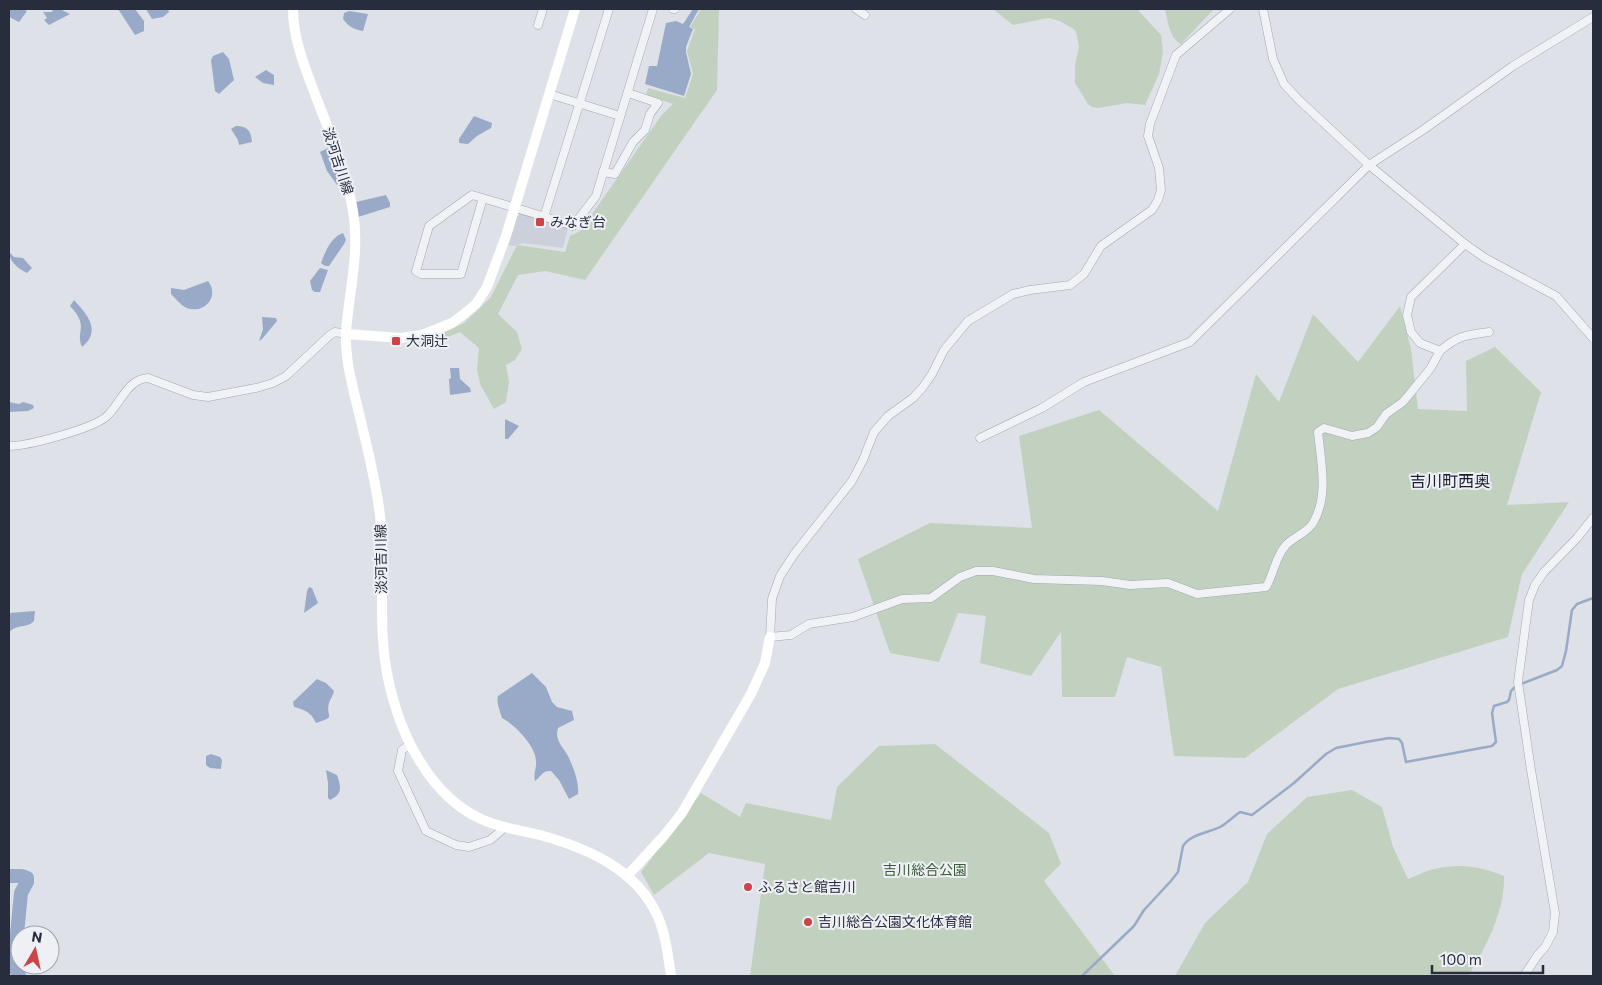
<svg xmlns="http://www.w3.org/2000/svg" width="1602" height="985" viewBox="0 0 1602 985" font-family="Commissioner,'Noto Sans JP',sans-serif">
<rect width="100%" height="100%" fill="#dee1e8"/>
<!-- built -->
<path fill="#ccd0da" d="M521,214L568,228L563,248L523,243L514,246L508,245L517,216Z"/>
<!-- green -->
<g fill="#c2d1bf">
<path d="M701,9H719L717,90L585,280L545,271L518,275L498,314L517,332L522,349L515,360L506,365L509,382L506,402L494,409L480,384L477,369L479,348L460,332L438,341L437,336L464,323L491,297L517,245L565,252L570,236L580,231L661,116L673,104L646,95L648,88L685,98L693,74L687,51L695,29L690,27Z"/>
<path d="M993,9H1137L1161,35L1163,52L1159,74L1145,105L1127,103L1098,108L1092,107L1088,104L1075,83V65L1079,47L1077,36L1075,30L1060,21L1048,18L1013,25Z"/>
<path d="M1165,9H1214L1181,44C1169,38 1168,21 1165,9Z"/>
<path d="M1400,306L1411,349L1418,409L1467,411L1466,361L1495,347L1541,392L1507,505L1569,502L1522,574L1508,637L1338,689L1245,758L1174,756L1161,667L1127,657L1115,697H1062L1061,632L1031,676L980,663L986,616L958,613L939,662L890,653L858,559L930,523L1032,528L1019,436L1099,410L1218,511L1256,374L1279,402L1313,314L1358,362Z"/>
<path d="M935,744L1049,833L1061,864L1044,881L1115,976H750L765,864L709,853L654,895L641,872L701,793L740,817L746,803L831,820L837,787L879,746Z"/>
<path d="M1352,790L1382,807L1393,847L1408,879C1416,876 1425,871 1434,869C1459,863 1480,866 1504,876C1505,911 1486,947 1468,976H1175L1205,923L1248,882L1267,834L1307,797Z"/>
</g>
<!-- water -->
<g fill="#99aac8">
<path d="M9,9H23L27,11L19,22L9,17Z"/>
<path d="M53,9H60L70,14L49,25L44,20L47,18L43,12H52Z"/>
<path d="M118,9H135L144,21V31L135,35Z"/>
<path d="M146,9H168L169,12L163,17L152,19Z"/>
<path d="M693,9H699L689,27L693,29L686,47V52L691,74L684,96L645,84L649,66H657L666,23L676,21L683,24Z"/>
<path d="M349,11L368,14L363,31C353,29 349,27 343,19L344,13Z"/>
<path d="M223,52L229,59L234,80L219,94L215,91L211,60L213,56Z"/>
<path d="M266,70L274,75V85L263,83L255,77Z"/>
<path d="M474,116L492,123L491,128L477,136L468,144L459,143V139Z"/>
<path d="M236,126C248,126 251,131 252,142L239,145L238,140L231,129Z"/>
<path d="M330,147L338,167L342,182L337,185L327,171L320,152Z"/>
<path d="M386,195L390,203V207L358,217L356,202Z"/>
<path d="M343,233L346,240L344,244L329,266H325L321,263C325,252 331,237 343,233Z"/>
<path d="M9,252L14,257L23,258L32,268L27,273C18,268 10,263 9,252Z"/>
<path d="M320,268L328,270L320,292H315L312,290L310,281Z"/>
<path d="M208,281C219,295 207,312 190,309C183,308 176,299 171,294V288L184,290Z"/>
<path d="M74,300C87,314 102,331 82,347C75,330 90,327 70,306Z"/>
<path d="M262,317L276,318L277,321L262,339L259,341L263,329Z"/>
<path d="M450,368H459L460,379L470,388L471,392L450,395L449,379L451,378Z"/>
<path d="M9,402L19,404L23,402L33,405L34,408L28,411L9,412Z"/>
<path d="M505,419L519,426L508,439H505Z"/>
<path d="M309,587L312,588L318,603L304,613L307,591Z"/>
<path d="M35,611L34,621C26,629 20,623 9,632V613Z"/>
<path d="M532,673L546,687L552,702L557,707L572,711L574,720L558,728C554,741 564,747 569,758C574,769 579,782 578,794L569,799L559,780L551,771C542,770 541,777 535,781C533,773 537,768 536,761C536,746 514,724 502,718C500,711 496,702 498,696Z"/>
<path d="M317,679L326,683L334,691C333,696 330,699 329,703C325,718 338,716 316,723C311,712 305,710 294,707L293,702Z"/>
<path d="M211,754L220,757L222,760L221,769L210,768L206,765V756Z"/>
<path d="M326,770L337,775C341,787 343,794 330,800L328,798V783Z"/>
</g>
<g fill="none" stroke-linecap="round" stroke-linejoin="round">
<!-- stream -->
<path stroke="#99aac8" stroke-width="2.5" d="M1082,976L1134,926L1144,910L1170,882L1178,872L1183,846C1191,834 1208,833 1220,827C1227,823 1233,817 1240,812L1252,815L1294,783L1326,754L1336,748L1366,742L1389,738L1399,739L1402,743L1406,762L1492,746L1496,742L1492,713L1494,706L1507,702L1509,700L1511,691L1516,686L1557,670L1562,666L1566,651L1572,610L1577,604L1593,598"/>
<!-- river -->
<path stroke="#99aac8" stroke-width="14" d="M9,876H22L27,878V882L21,893L14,965L19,976"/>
<!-- street casing -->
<g stroke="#a4a7b2" stroke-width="9">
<g id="street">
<path d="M673,9H675"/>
<path d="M856,9L865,15"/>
<path d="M1230,9L1176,55L1150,124L1148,136L1159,168L1161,190L1158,200L1152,210L1101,246L1084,274L1070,285L1030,290L1013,294L968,321L944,350L932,374L923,387L913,398L888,416L874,432L863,460L852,481L795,553L780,576L772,599L770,637L791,635L809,624L853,617L902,599L931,598L960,577L976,571H993L1034,579L1102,581L1130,585L1168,583L1197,594L1266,587C1274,574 1275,557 1286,545C1293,537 1307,533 1313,523C1329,496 1321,462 1318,432L1324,428L1352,436L1368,433L1377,427L1386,414L1403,402L1430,369L1440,351L1420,343L1411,332L1407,315L1411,297L1465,244"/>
<path d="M1263,9L1273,59L1284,84L1299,100L1369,165L1465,244L1485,258L1556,296L1593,338"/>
<path d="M538,25L543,9"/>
<path d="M549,94L620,116"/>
<path d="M603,172L615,174L633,142L645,130L650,114L658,103L628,93"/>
<path d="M483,198L461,274H421L416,271L429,226L472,195C506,205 540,215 573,226L596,196L653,9"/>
<path d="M544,217L609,9"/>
<path d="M1440,351C1458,335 1467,335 1489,332"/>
<path d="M980,438L1042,408L1084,382L1190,342L1369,165L1423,130L1513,66L1593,17"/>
<path d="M9,446C28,446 91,429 106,417C120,405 127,379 148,378L193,395L208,397L256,388L273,383L286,376L330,335L335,332L346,334"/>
<path d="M410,744L402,750L398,771L426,831L456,845L469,847L490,840L502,830L503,827"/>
<path d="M1524,976L1537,956L1545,947L1553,932L1555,913L1531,770L1518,682L1529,600L1535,585L1544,572L1577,538L1593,518"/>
</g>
</g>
<!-- street -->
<use href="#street" stroke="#f1f2f6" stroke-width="8"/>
<!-- secondary -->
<g stroke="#fff" stroke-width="10">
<path d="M293,9C293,36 303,63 313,89C328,129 346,169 353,211C360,252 349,292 346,332C345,344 347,357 349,370C359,418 374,466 380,515C385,556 380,599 383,640C385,680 399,730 421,763C436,787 455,807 481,819C500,828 520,830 540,835C587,848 637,869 658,917C666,936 668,956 671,976"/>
<path d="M346,334L401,338L422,335L452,323L464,314L476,304L487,287L506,236L575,9"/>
<path d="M627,876L663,837L682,813L751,694L765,663L770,637"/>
</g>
</g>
<!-- markers -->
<g fill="#cc4448" stroke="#eef0f5" stroke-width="2">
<rect x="535" y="217" width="10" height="10" rx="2.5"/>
<rect x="391" y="336" width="10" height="10" rx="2.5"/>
<circle cx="748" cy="887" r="5"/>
<circle cx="808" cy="922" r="5"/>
</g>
<g text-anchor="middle" stroke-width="4" stroke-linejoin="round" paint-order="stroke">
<!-- street labels -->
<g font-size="14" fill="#282d3e" stroke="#eef0f5">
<text transform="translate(338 161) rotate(72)" y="5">淡河吉川線</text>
<text transform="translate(381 559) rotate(-91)" y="5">淡河吉川線</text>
</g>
<!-- poi labels -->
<g font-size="14" fill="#282d3e" stroke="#eef0f5" text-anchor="start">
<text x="550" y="227">みなぎ台</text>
<text x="406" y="346">大洞辻</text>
<text x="758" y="892">ふるさと館吉川</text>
<text x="818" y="927">吉川総合公園文化体育館</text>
</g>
<!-- park labels -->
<g font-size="14" fill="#385a35" stroke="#eef0f5">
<text x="925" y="875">吉川総合公園</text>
</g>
<!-- quarter labels -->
<g font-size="16" fill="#1a1f2f" stroke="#eef0f5">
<text x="1450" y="487">吉川町西奥</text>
</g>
</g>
<!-- border -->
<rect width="1602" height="985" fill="none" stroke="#282d3e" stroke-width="20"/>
<!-- north arrow -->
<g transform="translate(35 950) rotate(9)"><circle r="24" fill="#eef0f5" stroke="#9fa2ac"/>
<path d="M0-4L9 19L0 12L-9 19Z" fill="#cc4448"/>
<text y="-8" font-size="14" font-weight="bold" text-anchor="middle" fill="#282d3e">N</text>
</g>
<!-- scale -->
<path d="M1432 965v8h111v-8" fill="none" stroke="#282d3e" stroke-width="2.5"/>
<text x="1440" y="965" font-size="15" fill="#282d3e" stroke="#eef0f5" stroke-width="4" paint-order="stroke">100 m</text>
</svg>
